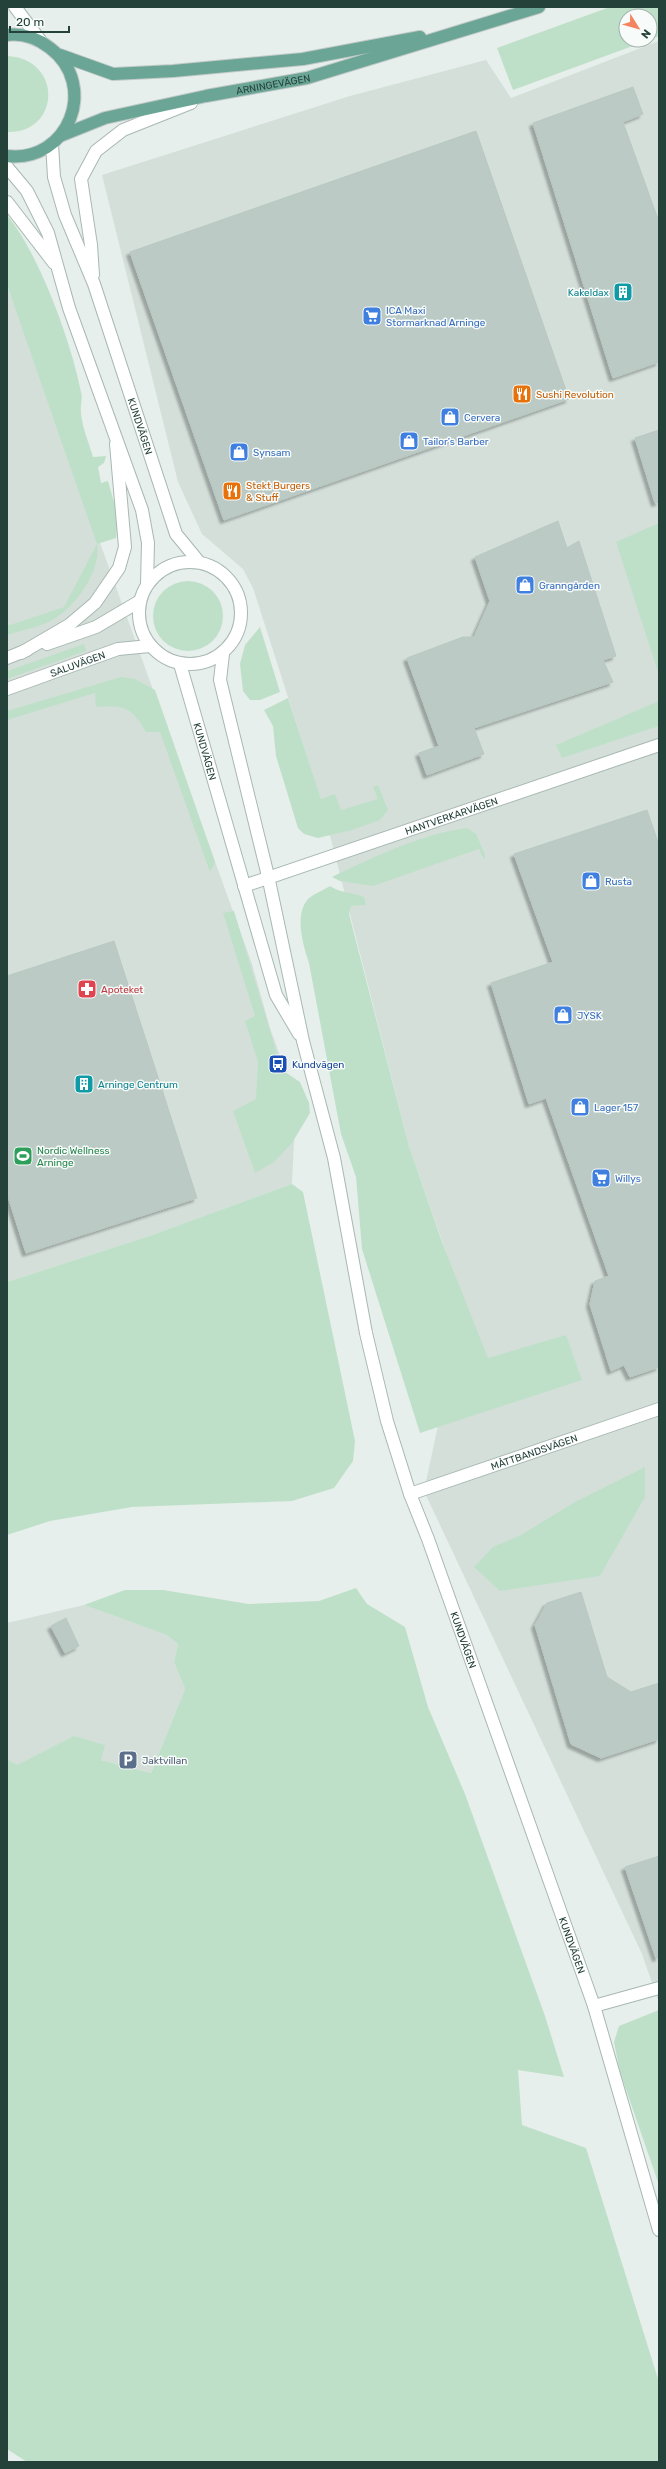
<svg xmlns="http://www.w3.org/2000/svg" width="666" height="2469" font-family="Rubik,sans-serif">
<defs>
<filter id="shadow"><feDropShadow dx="-3.5" dy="3.5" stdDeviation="1" flood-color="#0004"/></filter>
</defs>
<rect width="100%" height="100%" fill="#e6efeb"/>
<g fill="#d4dfda">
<path d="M659,41V2003L642,1954L424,1491L464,1304L409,1146L321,800L253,588L243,569L202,534L178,482L102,175L350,96L486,60L511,98Z"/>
<path d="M7,285L252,964L270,1028L296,1100L292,1184L149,1236L7,1282Z"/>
<path d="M84,1605L168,1635L178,1644L174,1662L185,1689L151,1773L101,1760L75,1736L17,1766L7,1759V1623Z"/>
</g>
<g fill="#bfe0c8">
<path d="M610,7H659V36L650,40V16H626V40H649L513,90L497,48Z"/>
<path d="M7,56C64,59 60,134 7,132Z"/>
<path d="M7,215C39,254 71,341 81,392C83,398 80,406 81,413C82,427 89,443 93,457L106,456L104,463L98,467L101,483L108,481L118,516L116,538L97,544C102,570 76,606 54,619C41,627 22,630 7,635V626L64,607L97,544L7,285Z"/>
<path d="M659,523V675L616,542Z"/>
<circle cx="188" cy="616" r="35"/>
<path d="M260,627L280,692L260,700H250L243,691L240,664L245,645Z"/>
<path d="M84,644L86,651L7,679V671Z"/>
<path d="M121,677L135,679L155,690L215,862L210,872L160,732H146C132,707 124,705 96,707L95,693L7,720V711Z"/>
<path d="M288,698L321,799L335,794L341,810L378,799L373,787L378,785L388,810L380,820L352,830L318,838L304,834L298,828L276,756L273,726L264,710Z"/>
<path d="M659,701V726L562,758L556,745Z"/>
<path d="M467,828L476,834L485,855L484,860L479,849L373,886L340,881L332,877C371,858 424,833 467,828Z"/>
<path d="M330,886C340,893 352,892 364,897L366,905L351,906L349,914L409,1146L442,1242L488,1358L566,1335L582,1380L420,1433L362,1249L356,1177L341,1134L309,963C303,945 294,915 308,899C313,894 324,890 330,886Z"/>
<path d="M234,911L282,1070L300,1082L309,1103L310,1113L292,1143L274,1162L255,1173L233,1111L256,1099L258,1062L245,1021L255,1016L223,913Z"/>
<path d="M292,1184L303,1192L355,1441L353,1461L334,1488L292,1501L132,1507L50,1521L7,1535V1282L149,1236Z"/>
<path d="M645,1467V1497L600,1576L500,1591L474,1567L493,1547L521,1535L575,1502Z"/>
<path d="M356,1588L367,1604L405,1627L428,1707L465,1794L545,2016L564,2077L518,2070L522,2125L586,2148L659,2382V2462H27L7,2449V1759L17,1765L74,1736L105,1745L101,1760L151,1773L185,1689L174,1662L178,1644L167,1635L84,1605L125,1590H163L249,1604L319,1601Z"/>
<path d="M659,2010V2185L620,2072L614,2042L619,2026Z"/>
</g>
<g fill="#bbcac4" stroke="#b8c9c2" filter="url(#shadow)">
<path d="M633,87L643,114L623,122L659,222V362L613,378L533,123Z"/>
<path d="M476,131L569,399L224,520L130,252Z"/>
<path d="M659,430V502L655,503L635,438Z"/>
<path d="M558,521L567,548L579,541L616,656L603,660L613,682L474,728L484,754L427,775L419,753L439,746L407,658L463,637H474L490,601L475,557Z"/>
<path d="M647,810L659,845V1367L630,1377L624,1365L611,1371L590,1304L595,1281L609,1276L546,1098L529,1104L491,983L553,962L514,854Z"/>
<path d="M114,941L197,1198L26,1253L7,1193V976Z"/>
<path d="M581,1592L607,1677L631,1692L659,1683V1739L601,1758L571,1744L535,1625L547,1603Z"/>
<path d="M66,1618L79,1646L65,1653L51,1626Z"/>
<path d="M659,1856V1957L656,1958L625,1867Z"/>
</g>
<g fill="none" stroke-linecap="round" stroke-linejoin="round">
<defs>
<g id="minor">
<path d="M15,7L40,40"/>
<path d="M47,644L96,627L140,601"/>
<path d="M21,653L69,625L95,603L119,568L125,547L116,444"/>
<path d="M7,658L27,650"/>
<path id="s1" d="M7,689L118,649L150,646"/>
<path id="s2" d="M244,886L659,745"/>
<path id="s3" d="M410,1494L659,1409"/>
<path d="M594,2006L659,1988"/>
</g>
<g id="tertiary">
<path id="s4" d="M52,144L54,177L65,215L94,284L176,534L199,562"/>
<path d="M7,167L27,191L48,233L69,308L142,510L148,543L147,585"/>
<path d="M7,202L54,263"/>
<path d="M93,275L91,245L81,179L96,151L123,130L191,103"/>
<circle cx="190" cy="613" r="51"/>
<path id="s5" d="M223,654L220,680L268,876L303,1041L334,1158L366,1333L387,1421L410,1494L428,1539L594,2006L659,2230"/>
<path id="s6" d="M180,664L276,995L299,1034"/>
</g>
<g id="primary">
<path d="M7,35C23,33 37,38 50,48C99,85 69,163 7,156"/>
<path d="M60,55L113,74L173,71L303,59L420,37"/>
<path id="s7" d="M60,136L105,118L206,96L307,78L539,7"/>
</g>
</defs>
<use href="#minor" stroke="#a8b8b2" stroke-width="14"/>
<use href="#tertiary" stroke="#a8b8b2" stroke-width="14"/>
<use href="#primary" stroke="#c2cac8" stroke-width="14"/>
<use href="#minor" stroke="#fff" stroke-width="12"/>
<use href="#tertiary" stroke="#fff" stroke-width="12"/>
<use href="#primary" stroke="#6aa596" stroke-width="12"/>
</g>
<defs>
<symbol id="building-square" viewBox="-11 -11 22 22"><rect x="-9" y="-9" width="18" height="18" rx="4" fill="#0f9aa8" stroke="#f7fbf9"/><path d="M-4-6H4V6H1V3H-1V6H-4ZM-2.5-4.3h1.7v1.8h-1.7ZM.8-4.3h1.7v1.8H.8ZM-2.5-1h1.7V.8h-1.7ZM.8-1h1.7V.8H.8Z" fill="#fff"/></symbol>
<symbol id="supermarket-square" viewBox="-11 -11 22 22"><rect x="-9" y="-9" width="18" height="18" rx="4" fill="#3f7fe0" stroke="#f7fbf9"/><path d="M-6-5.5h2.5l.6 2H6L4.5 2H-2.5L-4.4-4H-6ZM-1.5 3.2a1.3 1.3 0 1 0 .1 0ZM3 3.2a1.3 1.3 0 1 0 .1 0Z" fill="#fff"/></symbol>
<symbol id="restaurant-square" viewBox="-11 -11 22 22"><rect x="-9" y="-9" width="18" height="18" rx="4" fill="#e8710a" stroke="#f7fbf9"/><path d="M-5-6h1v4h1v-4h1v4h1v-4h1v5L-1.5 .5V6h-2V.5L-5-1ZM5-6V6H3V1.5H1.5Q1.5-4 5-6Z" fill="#fff"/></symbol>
<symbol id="shop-square" viewBox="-11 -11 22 22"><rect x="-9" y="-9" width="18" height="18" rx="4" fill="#3f7fe0" stroke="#f7fbf9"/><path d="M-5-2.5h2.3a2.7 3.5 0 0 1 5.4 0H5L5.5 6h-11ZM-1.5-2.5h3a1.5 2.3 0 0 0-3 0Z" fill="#fff"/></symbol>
<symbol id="pharmacy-square" viewBox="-11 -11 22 22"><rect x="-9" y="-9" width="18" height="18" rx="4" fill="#e0444e" stroke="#f7fbf9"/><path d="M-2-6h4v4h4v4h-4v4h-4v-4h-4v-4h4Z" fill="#fff"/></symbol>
<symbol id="bus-square" viewBox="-11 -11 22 22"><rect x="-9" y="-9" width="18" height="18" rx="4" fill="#1a4fb4" stroke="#f7fbf9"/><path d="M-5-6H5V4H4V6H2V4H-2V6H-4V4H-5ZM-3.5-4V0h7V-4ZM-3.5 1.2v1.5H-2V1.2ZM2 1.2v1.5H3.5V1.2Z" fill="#fff"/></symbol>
<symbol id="stadium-square" viewBox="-11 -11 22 22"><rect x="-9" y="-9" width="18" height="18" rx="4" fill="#2e9e5b" stroke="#f7fbf9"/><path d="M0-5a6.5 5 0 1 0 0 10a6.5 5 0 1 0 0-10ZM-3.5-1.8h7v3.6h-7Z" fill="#fff"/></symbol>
<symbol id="parking-square" viewBox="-11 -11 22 22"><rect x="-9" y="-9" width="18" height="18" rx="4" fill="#5c6f8a" stroke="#f7fbf9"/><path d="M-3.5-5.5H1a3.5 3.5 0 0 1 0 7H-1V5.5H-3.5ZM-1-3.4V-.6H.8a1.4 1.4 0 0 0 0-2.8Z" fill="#fff"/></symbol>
</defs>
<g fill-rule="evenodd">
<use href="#building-square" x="612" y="281" width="22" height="22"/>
<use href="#supermarket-square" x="361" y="305" width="22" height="22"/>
<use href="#restaurant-square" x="511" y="383" width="22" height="22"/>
<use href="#shop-square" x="439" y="406" width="22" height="22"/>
<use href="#shop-square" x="398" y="430" width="22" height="22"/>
<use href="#shop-square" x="228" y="441" width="22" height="22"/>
<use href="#restaurant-square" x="221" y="480" width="22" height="22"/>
<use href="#shop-square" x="514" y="574" width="22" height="22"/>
<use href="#shop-square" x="580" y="870" width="22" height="22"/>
<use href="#pharmacy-square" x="76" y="978" width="22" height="22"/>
<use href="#shop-square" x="552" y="1004" width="22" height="22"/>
<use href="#bus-square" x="267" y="1053" width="22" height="22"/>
<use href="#building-square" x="73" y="1073" width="22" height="22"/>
<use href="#shop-square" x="569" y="1096" width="22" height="22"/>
<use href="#stadium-square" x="12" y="1145" width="22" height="22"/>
<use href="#supermarket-square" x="590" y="1167" width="22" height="22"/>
<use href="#parking-square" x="117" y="1749" width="22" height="22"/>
</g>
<g text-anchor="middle" stroke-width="3" stroke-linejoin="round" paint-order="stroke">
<g font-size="10" fill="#24423a" stroke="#f7fbf9">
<text dy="4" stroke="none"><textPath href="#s7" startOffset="220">ARNINGEVÄGEN</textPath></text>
<text dy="4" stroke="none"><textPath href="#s4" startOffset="297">KUNDVÄGEN</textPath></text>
<text dy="4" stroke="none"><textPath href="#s1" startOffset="75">SALUVÄGEN</textPath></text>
<text dy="4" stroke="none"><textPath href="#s6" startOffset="91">KUNDVÄGEN</textPath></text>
<text dy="4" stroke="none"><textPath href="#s2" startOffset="219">HANTVERKARVÄGEN</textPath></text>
<text dy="4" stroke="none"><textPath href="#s3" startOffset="131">MÅTTBANDSVÄGEN</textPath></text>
<text dy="4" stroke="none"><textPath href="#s5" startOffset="1018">KUNDVÄGEN</textPath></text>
<text dy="4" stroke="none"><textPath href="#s5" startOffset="1342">KUNDVÄGEN</textPath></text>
</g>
<g font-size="10" fill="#0d838f" stroke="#f7fbf9" text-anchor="end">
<text x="609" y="296">Kakeldax</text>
<text x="98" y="1088" text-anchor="start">Arninge Centrum</text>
</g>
<g font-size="10" fill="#366cbe" stroke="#f7fbf9" text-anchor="start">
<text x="386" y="314">ICA Maxi<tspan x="386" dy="12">Stormarknad Arninge</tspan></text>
<text x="464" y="421">Cervera</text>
<text x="423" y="445">Tailor’s Barber</text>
<text x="253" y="456">Synsam</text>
<text x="539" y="589">Granngården</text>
<text x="605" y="885">Rusta</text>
<text x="577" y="1019">JYSK</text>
<text x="594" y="1111">Lager 157</text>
<text x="615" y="1182">Willys</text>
</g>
<g font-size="10" fill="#c56008" stroke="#f7fbf9" text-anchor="start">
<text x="536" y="398">Sushi Revolution</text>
<text x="246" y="489">Stekt Burgers<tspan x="246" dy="12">&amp; Stuff</tspan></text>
</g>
<g font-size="10" fill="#be3a42" stroke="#f7fbf9" text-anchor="start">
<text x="101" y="993">Apoteket</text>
</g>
<g font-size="10" fill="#164399" stroke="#f7fbf9" text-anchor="start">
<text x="292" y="1068">Kundvägen</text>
</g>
<g font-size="10" fill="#27864d" stroke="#f7fbf9" text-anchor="start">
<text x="37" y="1154">Nordic Wellness<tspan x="37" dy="12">Arninge</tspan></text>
</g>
<g font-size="10" fill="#4e5e75" stroke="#f7fbf9" text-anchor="start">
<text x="142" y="1764">Jaktvillan</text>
</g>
</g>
<rect width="666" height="2469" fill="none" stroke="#24423a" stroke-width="16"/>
<g transform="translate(638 28) rotate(127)"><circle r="19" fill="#f7fbf9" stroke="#a3b1ad"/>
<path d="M0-3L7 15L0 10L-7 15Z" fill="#f4845f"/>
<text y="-6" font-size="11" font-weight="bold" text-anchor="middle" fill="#24423a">N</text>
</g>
<path d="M10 26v6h59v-6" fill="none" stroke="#24423a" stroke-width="2"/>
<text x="16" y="26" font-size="12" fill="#24423a" stroke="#f7fbf9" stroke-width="3" paint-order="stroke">20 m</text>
</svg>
